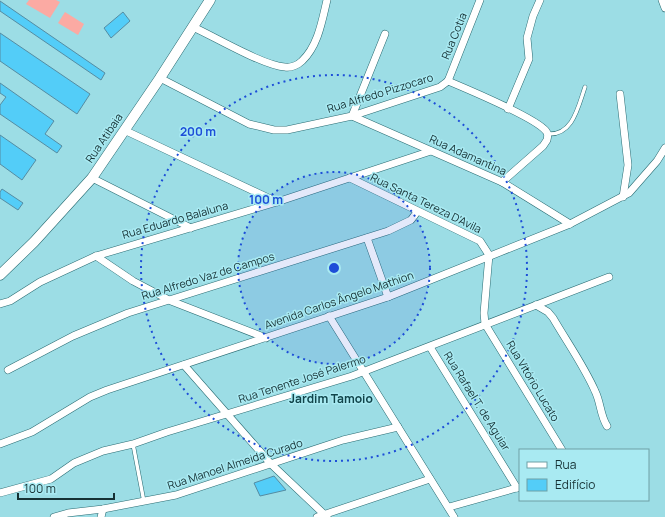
<svg xmlns="http://www.w3.org/2000/svg" width="665" height="517" font-family="Manrope,sans-serif">
<rect width="100%" height="100%" fill="#9cdde5"/>
<g fill="#fbaaa3">
<path d="M29,0H56L60,2L50,18L26,4Z"/>
<path d="M65,12L84,24L78,35L58,23Z"/>
</g>
<g fill="#53cdf8" stroke="#558ca2">
<path d="M0,1L105,73L101,80L0,11Z"/>
<path d="M123,12L130,21L111,38L104,28Z"/>
<path d="M0,33L90,94L77,114L0,61Z"/>
<path d="M0,83L54,121L45,134L62,146L57,153L0,114V105L6,97L0,93Z"/>
<path d="M0,135L36,160L22,180L0,164Z"/>
<path d="M2,189L23,203L18,210L0,198V192Z"/>
<path d="M274,476L286,490L260,496L254,483Z"/>
</g>
<g fill="none" stroke-linecap="round" stroke-linejoin="round">
<defs>
<g id="lane">
<path d="M547,134C573,136 578,107 585,87"/>
<path d="M133,444L144,502"/>
</g>
<g id="street">
<path d="M662,0L665,8"/>
<path d="M193,27C215,37 264,66 285,67C291,68 298,65 302,61C318,46 322,21 327,0"/>
<path d="M160,78L249,124L274,130H287L352,116L440,87L448,81"/>
<path d="M448,81C467,89 536,118 546,131C548,133 548,136 547,140L543,146L502,182"/>
<path d="M448,81L480,0"/>
<path d="M620,94L628,165L623,197"/>
<path d="M508,109L529,59L527,38L533,16L540,0"/>
<path d="M352,116L502,182L570,224"/>
<path d="M352,116L385,34"/>
<path d="M124,130L277,202"/>
<path d="M92,178L191,228"/>
<path d="M350,178L480,241L489,255L484,313L485,324L562,450"/>
<path d="M367,238L388,297"/>
<path d="M96,256L133,281L171,301L266,338"/>
<path d="M0,304L10,301L40,282L96,256L277,202L431,151"/>
<path d="M536,305L548,312L553,318C567,342 584,366 595,391C601,403 600,415 607,426"/>
<path d="M329,316L454,517"/>
<path d="M430,347L517,488"/>
<path d="M184,365L271,464L327,517"/>
<path d="M8,370L73,336L128,313L388,231L411,220L417,212"/>
<path d="M0,444L32,432L90,397L107,390L388,297L570,224L629,193L657,161L665,148"/>
<path d="M0,493L51,479L74,463L103,451L133,444L167,432L352,376L609,277"/>
<path d="M449,507L520,487"/>
<path d="M54,517L68,513L103,509L176,495L343,440L398,427"/>
<path d="M101,517L103,509"/>
<path d="M317,517L430,479"/>
</g>
<path id="secondary" d="M0,275L34,242L92,178L160,78L210,0"/>
</defs>
<use href="#lane" stroke="#2a6c73" stroke-width="4.5"/>
<use href="#street" stroke="#2a6c73" stroke-width="8"/>
<use href="#secondary" stroke="#2a6c73" stroke-width="11"/>
<use href="#lane" stroke="#fff" stroke-width="3.5"/>
<use href="#street" stroke="#fff" stroke-width="7"/>
<use href="#secondary" stroke="#fff" stroke-width="10"/>
</g>
<circle cx="334" cy="268" r="96" fill="#1d4ed8" fill-opacity=".12"/>
<g fill="none" stroke="#1d4ed8" stroke-width="2" stroke-dasharray="2 4">
<circle cx="334" cy="268" r="96"/>
<circle cx="334" cy="268" r="193"/>
</g>
<g text-anchor="middle" stroke-width="3" stroke-linejoin="round" paint-order="stroke">
<g font-size="11" fill="#163134" stroke="#a9eaf2">
<text transform="translate(454 36) rotate(-68)" y="4">Rua Cotia</text>
<text transform="translate(380 93) rotate(-17)" y="4">Rua Alfredo Pizzocaro</text>
<text transform="translate(104 138) rotate(-56)" y="4">Rua Atibaia</text>
<text transform="translate(468 155) rotate(24)" y="4">Rua Adamantina</text>
<text transform="translate(426 203) rotate(26)" y="4">Rua Santa Tereza D'Avila</text>
<text transform="translate(175 220) rotate(-16)" y="4">Rua Eduardo Balaluna</text>
<text transform="translate(208 276) rotate(-17)" y="4">Rua Alfredo Vaz de Campos</text>
<text transform="translate(339 300) rotate(-19)" y="4">Avenida Carlos Ângelo Mathion</text>
<text transform="translate(302 379) rotate(-18)" y="4">Rua Tenente José Palermo</text>
<text transform="translate(533 381) rotate(59)" y="4">Rua Vitório Lucato</text>
<text transform="translate(477 401) rotate(58)" y="4">Rua Rafael T. de Aguiar</text>
<text transform="translate(235 464) rotate(-18)" y="4">Rua Manoel Almeida Curado</text>
</g>
<g font-size="12" font-weight="bold" fill="#11444a" stroke="#a9eaf2">
<text x="331" y="403">Jardim Tamoio</text>
</g>
</g>
<circle cx="334" cy="268" r="6" fill="#1d4ed8" stroke="#a9eaf2" stroke-width="2"/>
<g font-size="12" text-anchor="middle" font-weight="bold" fill="#1d4ed8" stroke="#a9eaf2" stroke-width="3" stroke-linejoin="round" paint-order="stroke">
<text x="198" y="136">200 m</text>
<text x="266" y="204">100 m</text>
</g>
<rect x="519" y="449" width="130" height="52" fill="#a9eaf2" stroke="#6ea0a6"/>
<rect x="527" y="462" width="20" height="6" fill="#ffffff" stroke="#6ea0a6"/>
<text x="555" y="469" font-size="12" fill="#163134">Rua</text>
<rect x="527" y="479" width="20" height="12" fill="#53cdf8" stroke="#6ea0a6"/>
<text x="555" y="489" font-size="12" fill="#163134">Edifício</text>
<path d="M18 493v6h96v-6" fill="none" stroke="#163134" stroke-width="2"/>
<text x="24" y="493" font-size="12" fill="#163134" stroke="#a9eaf2" stroke-width="3" paint-order="stroke">100 m</text>
</svg>
